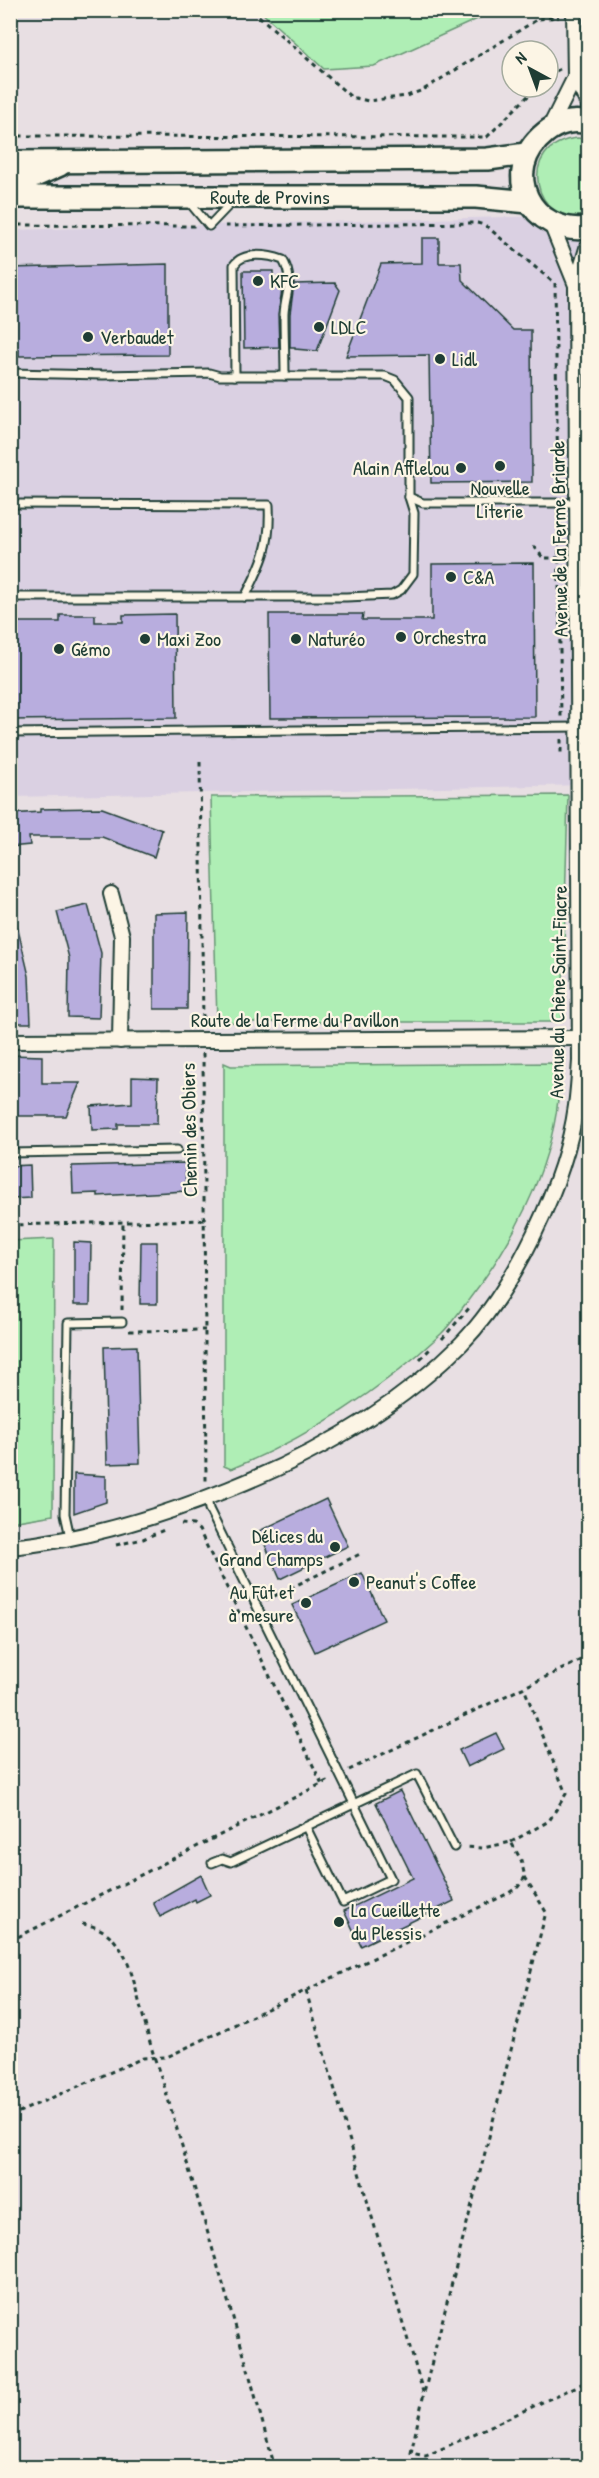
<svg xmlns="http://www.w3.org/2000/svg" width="599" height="2478" font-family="'Patrick Hand',sans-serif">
<rect width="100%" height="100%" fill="#e8dfe3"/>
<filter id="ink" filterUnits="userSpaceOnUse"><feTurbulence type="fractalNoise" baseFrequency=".0167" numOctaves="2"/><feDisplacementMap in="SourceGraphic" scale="12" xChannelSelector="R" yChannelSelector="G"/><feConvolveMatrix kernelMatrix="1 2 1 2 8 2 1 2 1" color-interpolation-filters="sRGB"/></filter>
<g filter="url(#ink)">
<path fill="#dad0e2" d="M588,215V785L11,797L10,230Z"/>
<g fill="#afeeb5" stroke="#679674" stroke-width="1.5">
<path d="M260,11H495L374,66L324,69Z"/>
<path d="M578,138L588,140V214C534,231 513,144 578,138Z"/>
<path d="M568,795L562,1022H217L211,797Z"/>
<path d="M224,1063L231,1066L558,1063C558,1075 559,1088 558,1100C550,1172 511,1246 467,1302C459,1312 451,1324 441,1334C381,1390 307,1438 231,1469L224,1466Z"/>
<path d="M54,1239L53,1515L11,1522V1241Z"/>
</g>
<g fill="#b8adde" stroke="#1f3d34" stroke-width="1.5">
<path d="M422,238H439V263H461L462,280L513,330H531L532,482L431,483L429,355L346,356L381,264L422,263Z"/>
<path d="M168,264V355L19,356V349H10V268Z"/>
<path d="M243,271H273V285L283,284L278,314L279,347L244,348Z"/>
<path d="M335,283L340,290L317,351L295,349V347H290V314L294,284Z"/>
<path d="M534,563L535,717L270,718L269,614H363L362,620H432V564Z"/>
<path d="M175,614L176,718L10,720V622H60V615H95V622H123V615Z"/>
<path d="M102,808L162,830L154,857L102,837H29L30,845L10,847V814L40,812V809Z"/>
<path d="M88,905L101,953L99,1018L68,1017L69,958L57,912Z"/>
<path d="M188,912L187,1009H154V913Z"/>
<path d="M10,921H16L29,976L31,1023H10Z"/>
<path d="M10,1055L42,1056V1083H80L66,1116H10Z"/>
<path d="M132,1077L158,1078L157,1124H118V1129L92,1130L91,1106L132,1103Z"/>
<path d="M185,1163L186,1191L98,1196V1193L73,1194L72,1166Z"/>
<path d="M30,1165L31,1198L10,1199V1166Z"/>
<path d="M74,1242L91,1243L90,1305H74Z"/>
<path d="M141,1242H157V1304H140Z"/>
<path d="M137,1346L140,1463L107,1464L104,1347Z"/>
<path d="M74,1474L106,1476V1502L74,1513Z"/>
<path d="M326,1499L348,1546L280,1579L259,1531Z"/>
<path d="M362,1573L384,1620L315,1652L292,1605Z"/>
<path d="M496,1733L504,1749L467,1767L459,1750Z"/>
<path d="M400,1791L454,1901L361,1946L344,1911L413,1878L376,1803Z"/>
<path d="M201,1875L210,1895L196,1902L195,1899L160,1917L153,1902Z"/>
</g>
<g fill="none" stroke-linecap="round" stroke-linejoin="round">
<defs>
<g id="lane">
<path d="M189,202L209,226L231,203"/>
<path d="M10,373L103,375L209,373L220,376H385L395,380L409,397V497L414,513L413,574L401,590L392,595L346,597H10"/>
<path d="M235,376L234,265C243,251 269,255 283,260C295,281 285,293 284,314C284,335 285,355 285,376"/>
<path d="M409,497L423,503H588"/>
<path d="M10,504L269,505C271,545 263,562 245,597"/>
<path d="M10,733L580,727"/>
<path d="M10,1153L177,1150"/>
<path d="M207,1498L209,1509L391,1879L343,1902L306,1827"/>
<path d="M70,1537L65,1514L68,1323L122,1322"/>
<path d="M212,1863L222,1859L231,1862L417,1774L454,1847"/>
</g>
<g id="street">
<path d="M575,77L588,104"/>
<path d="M549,129L575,77L574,10"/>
<path d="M550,221L576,285"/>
<path d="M111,894L122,936L120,1041"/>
<path d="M10,1041L581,1038"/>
<path d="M10,1547C85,1540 159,1517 229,1489C314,1455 396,1409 461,1344C514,1290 566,1181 576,1106C578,1091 579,1076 580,1061L576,285L588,245"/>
</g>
<g id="primary">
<path d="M588,123C573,119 557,123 545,133C498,171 531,236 588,228"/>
<path d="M10,162L488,159L526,154"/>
<path d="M10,177H33L60,165"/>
<path d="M10,197H476L529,202"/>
</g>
</defs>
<use href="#lane" stroke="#1f3d34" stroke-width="11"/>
<use href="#street" stroke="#1f3d34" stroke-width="18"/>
<use href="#primary" stroke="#1f3d34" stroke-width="26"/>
<g stroke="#1f3d34" stroke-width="3" stroke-dasharray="4.5 4.5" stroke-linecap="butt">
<path d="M252,10L351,97L368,101L407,96L423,90L538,19L559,17"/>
<path d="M548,75L560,69"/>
<path d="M10,136L487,137L537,87"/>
<path d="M10,225L195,226"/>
<path d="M225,226L477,223L485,225L554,283"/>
<path d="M555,283L558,492"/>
<path d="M558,514L561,717"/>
<path d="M534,546L543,558H560"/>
<path d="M561,739V753"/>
<path d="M200,762L203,1025"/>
<path d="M203,1053L206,1481"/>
<path d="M10,1225L205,1220"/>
<path d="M122,1310L123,1222"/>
<path d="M129,1331L205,1330"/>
<path d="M442,1339L471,1306"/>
<path d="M420,1359L432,1347"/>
<path d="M181,1524L193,1525L199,1530L322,1784"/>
<path d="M116,1545L143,1539L164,1530"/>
<path d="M266,1600L360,1554"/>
<path d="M349,1770L588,1657"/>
<path d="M511,1842L549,1821L566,1794L524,1688"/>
<path d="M525,1877L546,1912L424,2393L411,2453L426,2456L588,2381"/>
<path d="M82,1924C96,1926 108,1931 117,1944C130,1960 135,1986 140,2005C147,2031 153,2057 163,2082L244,2355L275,2468"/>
<path d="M10,1941L329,1780"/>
<path d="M306,1991L423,2392"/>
<path d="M10,2116L143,2058L167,2057L507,1894L518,1887L525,1877L521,1860L511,1842L483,1848L465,1847"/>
</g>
<use href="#lane" stroke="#fcf5e5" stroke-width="7"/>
<use href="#street" stroke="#fcf5e5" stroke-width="14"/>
<use href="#primary" stroke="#fcf5e5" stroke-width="21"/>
</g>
</g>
<g fill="#1f3d34" stroke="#fcf5e5" stroke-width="2">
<circle cx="258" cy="281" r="6"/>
<circle cx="319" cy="327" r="6"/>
<circle cx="88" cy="337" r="6"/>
<circle cx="440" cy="359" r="6"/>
<circle cx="500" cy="466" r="6"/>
<circle cx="461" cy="468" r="6"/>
<circle cx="451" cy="577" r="6"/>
<circle cx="401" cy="637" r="6"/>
<circle cx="145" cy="639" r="6"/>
<circle cx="296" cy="639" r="6"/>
<circle cx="59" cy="649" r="6"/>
<circle cx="335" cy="1547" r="6"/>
<circle cx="354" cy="1582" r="6"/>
<circle cx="306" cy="1603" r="6"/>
<circle cx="339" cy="1922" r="6"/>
</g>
<g text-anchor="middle" stroke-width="4.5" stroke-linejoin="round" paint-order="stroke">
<g font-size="20" fill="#1f3d34" stroke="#fcf5e5">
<text x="270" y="204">Route de Provins</text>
<text transform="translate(559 539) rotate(-91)" y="7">Avenue de la Ferme Briarde</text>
<text transform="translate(558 992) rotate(-89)" y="7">Avenue du Chêne Saint-Fiacre</text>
<text x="295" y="1027">Route de la Ferme du Pavillon</text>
<text transform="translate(189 1130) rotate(-91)" y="7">Chemin des Obiers</text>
</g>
<g font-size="20" fill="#1f3d34" stroke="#fcf5e5" text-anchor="start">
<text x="270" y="288">KFC</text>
<text x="331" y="334">LDLC</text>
<text x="100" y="344">Verbaudet</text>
<text x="452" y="366">Lidl</text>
<text x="449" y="475" text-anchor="end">Alain Afflelou</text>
<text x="500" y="495" text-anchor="middle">Nouvelle<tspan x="500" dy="23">Literie</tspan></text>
<text x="463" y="584">C&amp;A</text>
<text x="413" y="644">Orchestra</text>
<text x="157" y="646">Maxi Zoo</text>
<text x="308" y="646">Naturéo</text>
<text x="71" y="656">Gémo</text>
<text x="323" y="1543" text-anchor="end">Délices du<tspan x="323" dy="23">Grand Champs</tspan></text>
<text x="366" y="1589">Peanut's Coffee</text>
<text x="294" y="1599" text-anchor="end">Au Fût et<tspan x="294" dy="23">à mesure</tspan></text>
<text x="351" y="1917">La Cueillette<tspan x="351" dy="23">du Plessis</tspan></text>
</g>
</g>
<rect width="599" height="2478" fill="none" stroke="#fcf5e5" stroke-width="36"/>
<rect x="18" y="18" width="563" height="2442" fill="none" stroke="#1f3d34" stroke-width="2" filter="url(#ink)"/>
<g transform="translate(530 69) rotate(319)"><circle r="28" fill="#fcf5e5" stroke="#a4ab9e" stroke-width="1.5"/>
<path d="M0-4.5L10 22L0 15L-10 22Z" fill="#1f3d34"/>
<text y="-9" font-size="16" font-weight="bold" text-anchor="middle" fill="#1f3d34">N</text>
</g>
</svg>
